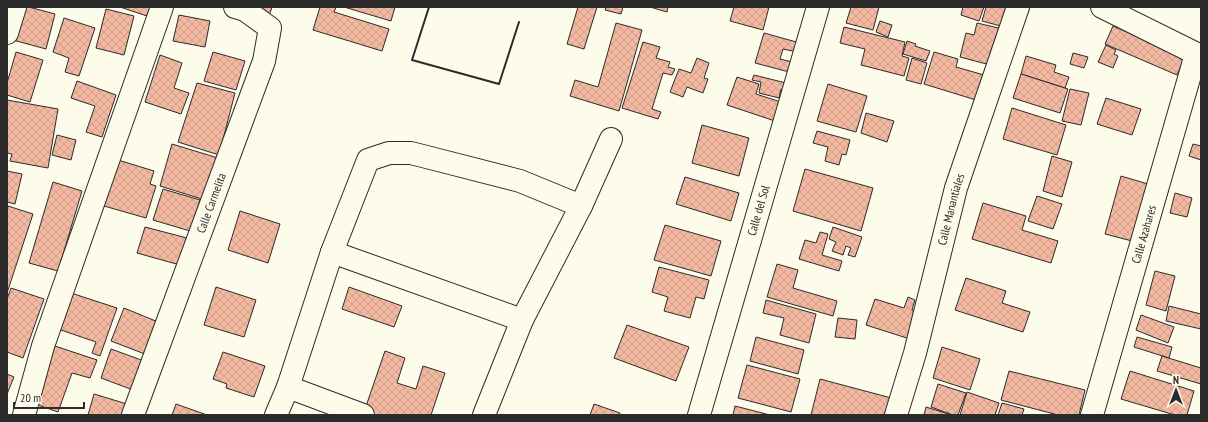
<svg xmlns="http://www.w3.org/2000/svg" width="1208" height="422" font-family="'PT Sans Narrow',sans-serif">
<defs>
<pattern id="building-cross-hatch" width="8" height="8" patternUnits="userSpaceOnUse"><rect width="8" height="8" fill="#f2b8a0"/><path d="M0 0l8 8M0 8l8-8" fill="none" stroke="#d09e8a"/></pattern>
</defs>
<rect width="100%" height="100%" fill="#fdfbea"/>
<g fill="url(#building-cross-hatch)" stroke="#2b2b2b">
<path d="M22,7H29L55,14L46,49L13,40Z"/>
<path d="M120,7H150L147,16Z"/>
<path d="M243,7H272L269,16Z"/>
<path d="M320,7H336L334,12L389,29L382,51L313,30Z"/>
<path d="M344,7H395L391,21Z"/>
<path d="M578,7H597L584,49L567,44Z"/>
<path d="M606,7H623L621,14L605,10Z"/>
<path d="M650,7H668L667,12Z"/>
<path d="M734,7H769L763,30L730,21Z"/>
<path d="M851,7H879L873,30L846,23Z"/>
<path d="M963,7H984L979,21L961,15Z"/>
<path d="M986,7H1007L1001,26L982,21Z"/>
<path d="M106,9L134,16L124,55L96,48Z"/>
<path d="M179,15L210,21L205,47L173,41Z"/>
<path d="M64,18L95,28L79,76L65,72L69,58L53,52Z"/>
<path d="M880,21L892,25L888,37L876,32Z"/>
<path d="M616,23L642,30L619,111L570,96L575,80L598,87Z"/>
<path d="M977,23L1003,29L994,66L960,57L966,33L974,35Z"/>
<path d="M1113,26L1185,57L1177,75L1105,44Z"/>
<path d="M844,27L905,42L902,56L909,58L904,76L861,65L865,49L840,43Z"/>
<path d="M764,33L800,43L797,52L783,49L780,59L796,63L793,73L755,63Z"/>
<path d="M907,41L916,44L915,46L930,51L926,61L903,54Z"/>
<path d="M643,42L660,47L656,58L670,62L668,67L675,69L672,75L663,73L652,109L661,112L658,119L622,108Z"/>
<path d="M1106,45L1116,50L1114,54L1118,56L1113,68L1098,62Z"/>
<path d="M16,52L43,60L30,102L7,95V83Z"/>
<path d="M213,52L245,61L236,90L204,81Z"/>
<path d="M934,52L958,59L956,67L984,75L976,100L924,84Z"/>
<path d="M1073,53L1088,57L1084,68L1070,64Z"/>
<path d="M160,55L182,63L174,88L189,93L181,114L145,102Z"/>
<path d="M1026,56L1056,65L1054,72L1069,77L1065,88L1021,74Z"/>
<path d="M697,58L709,63L704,78L708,79L703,93L687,87L683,97L670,92L679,69L691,73Z"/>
<path d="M912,58L927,63L921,84L906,80Z"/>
<path d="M1021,74L1068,89L1060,113L1013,98Z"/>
<path d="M754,75L790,84L788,91L781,89L779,98L759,93L761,82L752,80Z"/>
<path d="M737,77L759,84L756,94L787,104L781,123L727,105Z"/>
<path d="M77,81L116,95L102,137L86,132L95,106L71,98Z"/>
<path d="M197,83L235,93L219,155L178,142Z"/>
<path d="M828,84L867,96L856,132L817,121Z"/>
<path d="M1070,89L1089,93L1081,125L1062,121Z"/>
<path d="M1106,98L1141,109L1132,135L1097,124Z"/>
<path d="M7,100L58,109L48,168L10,161L12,154L7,153Z"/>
<path d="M1012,108L1066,125L1057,155L1003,139Z"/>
<path d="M866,113L894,121L887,142L861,133Z"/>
<path d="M702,125L749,138L739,176L692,163Z"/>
<path d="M817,131L850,140L846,155L842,154L839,165L825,161L828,147L813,143Z"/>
<path d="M57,135L76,140L71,160L52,155Z"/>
<path d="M172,144L218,158L205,200L160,186Z"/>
<path d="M1193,144L1201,146V160L1189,156Z"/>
<path d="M1052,156L1072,162L1062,197L1043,191Z"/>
<path d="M118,160L154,171L150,184L156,186L146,218L104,206Z"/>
<path d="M805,169L873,188L861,231L793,211Z"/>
<path d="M7,171L22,174L15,204L7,202Z"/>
<path d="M1121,176L1148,184L1132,241L1105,234Z"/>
<path d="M685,177L739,193L731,221L676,204Z"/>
<path d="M53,182L82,191L58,271L29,263Z"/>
<path d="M163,189L200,200L190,231L153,220Z"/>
<path d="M1175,193L1192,198L1187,217L1170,213Z"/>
<path d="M1037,196L1062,204L1053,229L1028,221Z"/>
<path d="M983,203L1026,216L1022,230L1058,241L1051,263L972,239Z"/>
<path d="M8,206L33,214L7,293V235L8,232H7V209Z"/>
<path d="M240,211L280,224L268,263L228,250Z"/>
<path d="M665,225L721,241L711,276L654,260Z"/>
<path d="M145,227L187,238L180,265L137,253Z"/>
<path d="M833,227L862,237L855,257L848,255L851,248L846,246L843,255L832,251L836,242L829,239Z"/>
<path d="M820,232L828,234L822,255L842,261L839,271L799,259L805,240L816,243Z"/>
<path d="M777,264L798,270L793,288L837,301L833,316L767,297Z"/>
<path d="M659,267L709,280L704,299L696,297L690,318L664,311L668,297L652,292Z"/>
<path d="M1155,271L1175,276L1166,311L1146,305Z"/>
<path d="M966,278L1006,291L1002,303L1030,312L1023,332L955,310Z"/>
<path d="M216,287L256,300L244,337L204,325Z"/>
<path d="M349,287L402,306L394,327L342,309Z"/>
<path d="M11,288L44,299L23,358L7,352V299Z"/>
<path d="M71,293L117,308L100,356L92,353L96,342L58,329Z"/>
<path d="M908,297L915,300L912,310L922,313L913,340L866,325L875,299L904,308Z"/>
<path d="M766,300L816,314L809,343L780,335L784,318L763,313Z"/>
<path d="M1169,306L1201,314V329L1166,321Z"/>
<path d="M124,308L163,324L150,356L111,341Z"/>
<path d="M1141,315L1174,327L1168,343L1136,330Z"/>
<path d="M838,318L857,320L855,339L835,337Z"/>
<path d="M627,325L689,347L676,381L614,358Z"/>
<path d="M756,337L804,350L798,374L750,361Z"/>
<path d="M1137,337L1172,347L1169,358L1134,347Z"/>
<path d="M55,346L97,360L90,378L72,373L58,412L35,404Z"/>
<path d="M942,347L980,359L970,390L933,378Z"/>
<path d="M111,349L144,361L133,390L101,378Z"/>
<path d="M385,351L405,358L397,383L416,389L423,366L445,373L431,415H373L364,412Z"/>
<path d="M223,352L265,366L254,397L226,388L227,384L213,379Z"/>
<path d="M1162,356L1201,368V384L1157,371Z"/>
<path d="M747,365L800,379L791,412L738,398Z"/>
<path d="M1009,371L1085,390L1079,415H1058L1001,400Z"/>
<path d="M1130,371L1194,391L1187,415H1175L1121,399Z"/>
<path d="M7,374L14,377L7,394Z"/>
<path d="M820,379L895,399L891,415H811Z"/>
<path d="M938,384L966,393L958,415H953L931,407Z"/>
<path d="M967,392L999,403L995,415H960Z"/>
<path d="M94,394L127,404L124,415H88Z"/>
<path d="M1002,403L1024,409L1022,415H998Z"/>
<path d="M176,404L207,415H172Z"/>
<path d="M594,404L620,413L619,415H590Z"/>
<path d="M735,406L770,415H733Z"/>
<path d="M926,407L952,415H924Z"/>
</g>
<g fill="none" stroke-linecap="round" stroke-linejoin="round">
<defs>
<g id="minor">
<path d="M1102,7L1201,56"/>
<path d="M332,252L522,320"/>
<path d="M288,387L363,415"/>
<path d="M24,415L43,346L162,7"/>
<path id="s1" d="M133,415L264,61L270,28L245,10L235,7"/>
<path d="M276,415L288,387L332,252L368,160L389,153H411L520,181L581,206"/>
<path d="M484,415L522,320L581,206L611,139"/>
<path id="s2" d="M699,415L818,7"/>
<path id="s3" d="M896,415L915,353L956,188L1018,7"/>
<path id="s4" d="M1092,415L1196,54"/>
</g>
<path id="major" d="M7,33L15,7"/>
</defs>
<use href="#minor" stroke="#2b2b2b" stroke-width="24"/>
<use href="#major" stroke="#2b2b2b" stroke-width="24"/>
<use href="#minor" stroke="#fdfbea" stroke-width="22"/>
<use href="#major" stroke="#fdfbea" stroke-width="22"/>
<path stroke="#2b2b2b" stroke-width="2" d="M429,7L412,60L499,84L519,22"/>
</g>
<g text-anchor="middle" stroke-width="3" stroke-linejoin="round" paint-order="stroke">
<g font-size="12" fill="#2b2b2b" stroke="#fdfbea">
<text dy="4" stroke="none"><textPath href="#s1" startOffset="226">Calle Carmelita</textPath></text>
<text dy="4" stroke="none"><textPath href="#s3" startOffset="213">Calle Manantiales</textPath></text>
<text dy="4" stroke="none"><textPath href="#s2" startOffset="213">Calle del Sol</textPath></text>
<text dy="4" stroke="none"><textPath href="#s4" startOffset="188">Calle Azahares</textPath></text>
</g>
</g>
<rect width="1208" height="422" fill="none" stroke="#2b2b2b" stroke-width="16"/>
<g transform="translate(1176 390)" stroke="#fdfbea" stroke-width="3" paint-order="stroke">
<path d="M0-3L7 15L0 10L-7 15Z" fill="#2b2b2b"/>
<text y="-6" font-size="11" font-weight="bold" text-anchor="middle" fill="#2b2b2b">N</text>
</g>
<path d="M14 402v6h70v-6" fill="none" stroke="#2b2b2b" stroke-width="2"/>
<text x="20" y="402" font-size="12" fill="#2b2b2b" stroke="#fdfbea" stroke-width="3" paint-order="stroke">20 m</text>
</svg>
